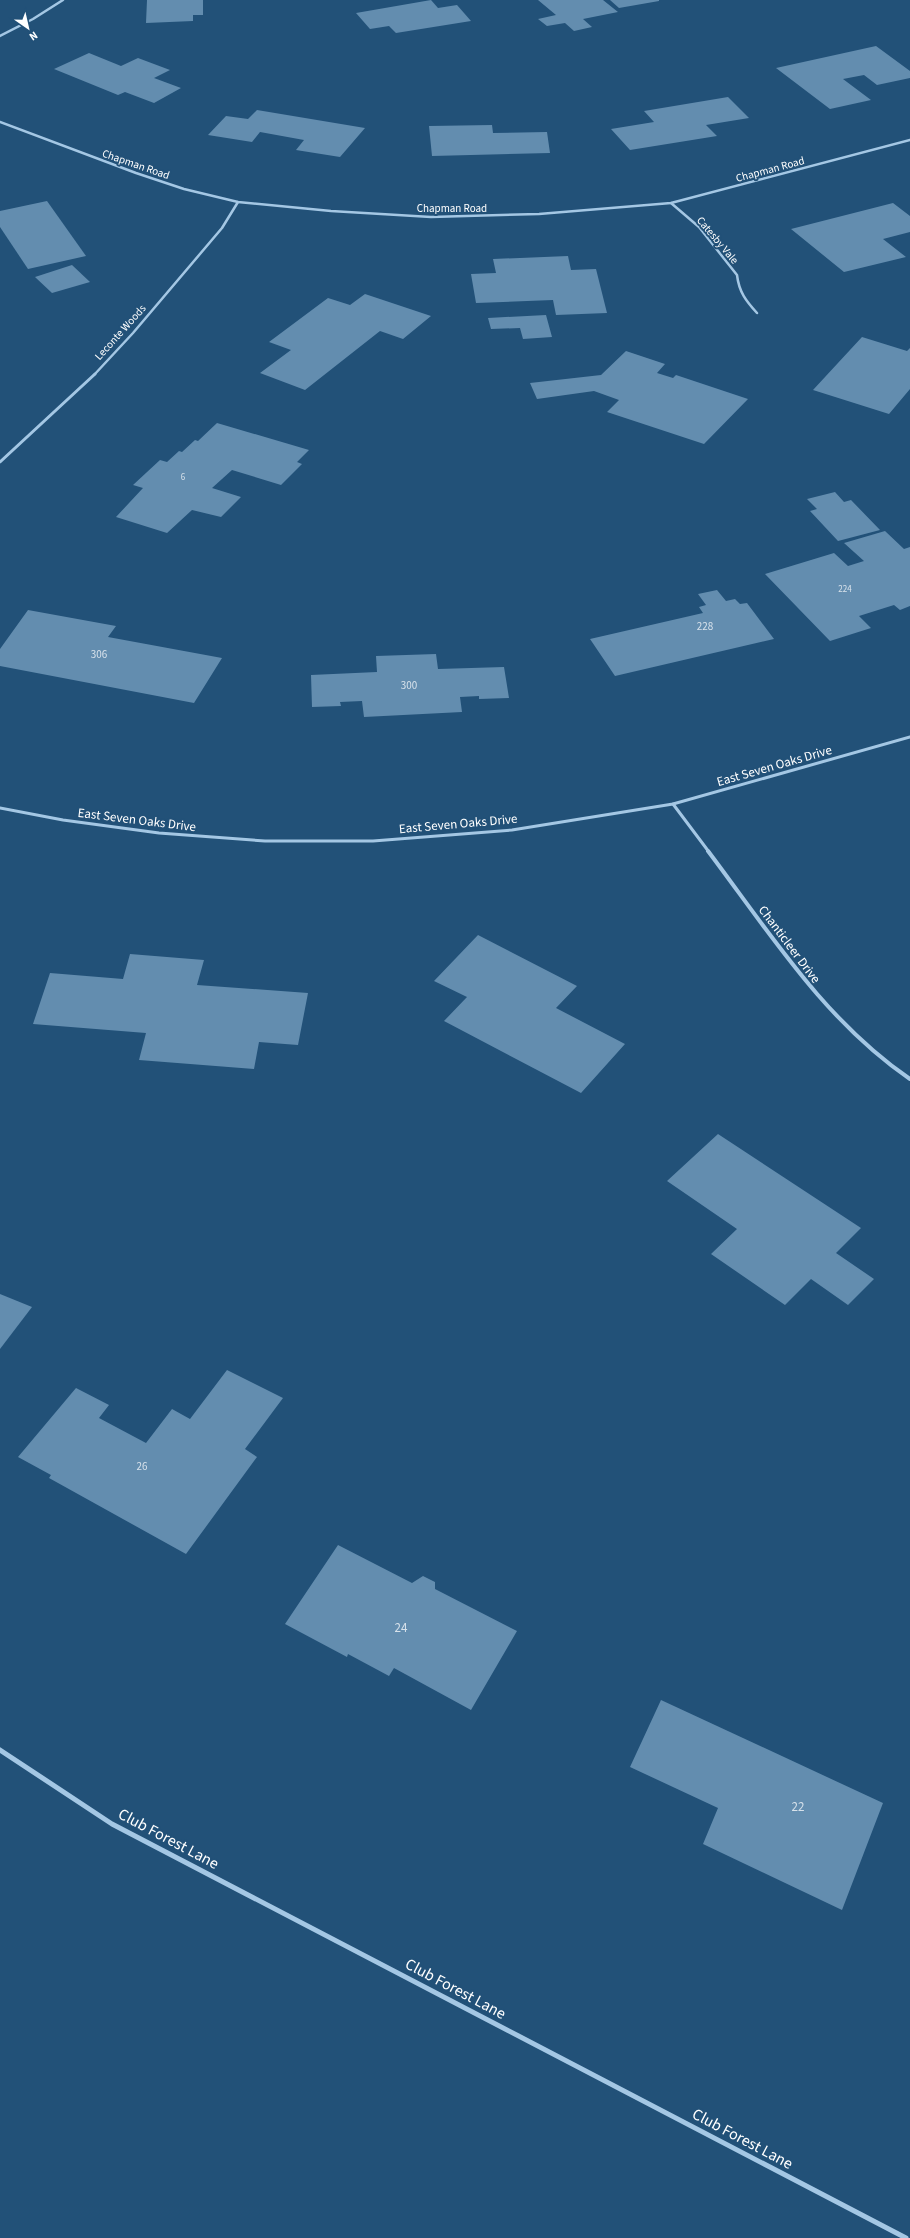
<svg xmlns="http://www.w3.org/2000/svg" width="910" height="2238" font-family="'Source Sans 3',sans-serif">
<rect width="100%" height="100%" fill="#225178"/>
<g fill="#638daf">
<path d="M147,0H203V15H193V21L146,23Z"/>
<path d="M431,0L438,8L457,5L471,21L396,33L389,26L370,29L356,13Z"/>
<path d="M538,0H603L618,12L583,19L592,27L574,31L565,23L547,26L538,19L556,15Z"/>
<path d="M610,0H659V1L619,8Z"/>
<path d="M876,46L910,71V78L877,85L864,75L843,79L871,100L830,109L776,68Z"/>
<path d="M89,53L121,66L138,58L170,70L154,78L181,88L154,103L125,92L118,95L54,69Z"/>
<path d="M728,97L749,118L706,125L717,136L630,150L611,129L654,122L644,111Z"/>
<path d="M257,110L365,128L340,157L296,150L304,140L260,132L252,142L208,135L226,116L248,119Z"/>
<path d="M492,125L493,133L547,132L550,153L432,156L429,126Z"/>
<path d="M47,201L86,256L28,269L0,227V211Z"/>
<path d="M893,203L910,216V232L883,239L906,257L844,272L791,229Z"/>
<path d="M568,256L571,270L596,269L607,313L556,315L553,300L476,303L471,274L496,273L493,259Z"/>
<path d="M72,265L90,282L52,293L35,277Z"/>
<path d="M365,294L431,316L403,339L380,331L305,390L260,373L291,350L269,342L328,298L350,305Z"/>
<path d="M546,315L552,337L523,339L520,328L491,329L488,318Z"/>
<path d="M862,337L907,351L910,348V389L889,414L813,390Z"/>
<path d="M626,351L665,364L657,373L673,378L676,375L748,399L704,444L607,412L619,400L594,391L537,399L530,383L601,375Z"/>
<path d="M217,423L309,450L297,462L302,464L281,485L232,470L212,488L241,497L221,517L192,510L167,533L116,517L143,488L133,485L160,460L167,462L179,451L182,452L195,440L198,441Z"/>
<path d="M835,492L844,502L851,500L880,530L838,541L810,511L817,509L807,499Z"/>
<path d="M885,531L904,549L910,547V606L900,610L894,605L859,616L871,628L830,641L765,574L834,553L848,566L864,561L844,543Z"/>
<path d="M717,590L726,601L735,599L740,604L747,603L774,639L615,676L590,639L703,613L699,607L706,605L698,594Z"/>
<path d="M28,610L116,626L108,637L222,658L194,703L0,666V649Z"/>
<path d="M436,654L438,669L504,667L509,698L479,699V696L460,697L462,712L364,717L362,701L340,702L341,706L312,707L311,675L377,672L376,656Z"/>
<path d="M478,935L577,986L556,1008L625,1044L581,1093L444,1021L467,997L434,981Z"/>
<path d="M130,954L204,960L197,985L308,993L298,1045L259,1042L254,1069L139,1060L146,1033L33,1024L50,973L123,979Z"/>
<path d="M718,1134L861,1228L836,1253L874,1279L848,1305L811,1279L785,1305L711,1254L737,1229L667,1181Z"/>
<path d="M0,1294L32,1307L0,1349Z"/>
<path d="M227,1370L283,1398L245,1449L257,1457L186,1554L49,1478L51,1475L18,1457L76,1388L109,1405L99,1418L146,1443L172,1409L190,1419Z"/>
<path d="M338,1545L412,1583L423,1576L435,1582V1589L517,1631L471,1710L394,1668L389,1676L348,1654L347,1657L285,1624Z"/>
<path d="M661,1700L883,1803L842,1910L703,1844L718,1808L630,1767Z"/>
</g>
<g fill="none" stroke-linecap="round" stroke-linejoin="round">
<g stroke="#a4c7e4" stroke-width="2.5">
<path d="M0,36L33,19L63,0"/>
<path d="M0,122L136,173L184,189L238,202L331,211L431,217L539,214L671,203L910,140"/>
<path d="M671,203L699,227L737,275C739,292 746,301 757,313"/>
<path d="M94,375L133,333L222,228L238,202"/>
</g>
<g stroke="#a4c7e4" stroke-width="3">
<path d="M0,462L95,374"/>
<path d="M673,804L709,852"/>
<path d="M0,808L63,820L159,833L265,841H373L512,830L673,804L910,737"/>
</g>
<path stroke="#a4c7e4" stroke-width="4" d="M708,851C769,932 825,1021 910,1079"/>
<path stroke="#a4c7e4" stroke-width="5" d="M0,1750L112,1824L906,2238"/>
</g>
<g text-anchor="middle" stroke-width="4" stroke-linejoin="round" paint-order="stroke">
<g font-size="9" fill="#d8e2eb">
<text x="183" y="480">6</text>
<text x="845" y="592">224</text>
</g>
<g font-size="11" fill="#fff" stroke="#225178">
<text transform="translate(136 164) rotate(19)" y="4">Chapman Road</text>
<text transform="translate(770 169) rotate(-15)" y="4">Chapman Road</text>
<text x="452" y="212">Chapman Road</text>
<text transform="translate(718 240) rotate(50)" y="4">Catesby Vale</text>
<text transform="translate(120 332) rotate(-48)" y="4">Leconte Woods</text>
</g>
<g font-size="11" fill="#d8e2eb">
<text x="705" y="630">228</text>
<text x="99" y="658">306</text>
<text x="409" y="689">300</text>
<text x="142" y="1470">26</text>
</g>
<g font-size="13" fill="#fff" stroke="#225178">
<text transform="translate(774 765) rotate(-16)" y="5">East Seven Oaks Drive</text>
<text transform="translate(137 819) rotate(7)" y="5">East Seven Oaks Drive</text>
<text transform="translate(458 823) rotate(-5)" y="5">East Seven Oaks Drive</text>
<text transform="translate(790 944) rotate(53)" y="5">Chanticleer Drive</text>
</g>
<g font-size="13" fill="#d8e2eb">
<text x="401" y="1632">24</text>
<text x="798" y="1811">22</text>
</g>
<g font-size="16" fill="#fff" stroke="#225178">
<text transform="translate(169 1838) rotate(28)" y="6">Club Forest Lane</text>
<text transform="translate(456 1988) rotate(28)" y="6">Club Forest Lane</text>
<text transform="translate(743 2138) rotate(28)" y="6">Club Forest Lane</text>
</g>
</g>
<g transform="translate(28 28) rotate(146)" stroke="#225178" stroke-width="3" paint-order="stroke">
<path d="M0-3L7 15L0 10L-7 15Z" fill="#ffffff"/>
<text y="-6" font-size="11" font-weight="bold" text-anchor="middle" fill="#ffffff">N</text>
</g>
</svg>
